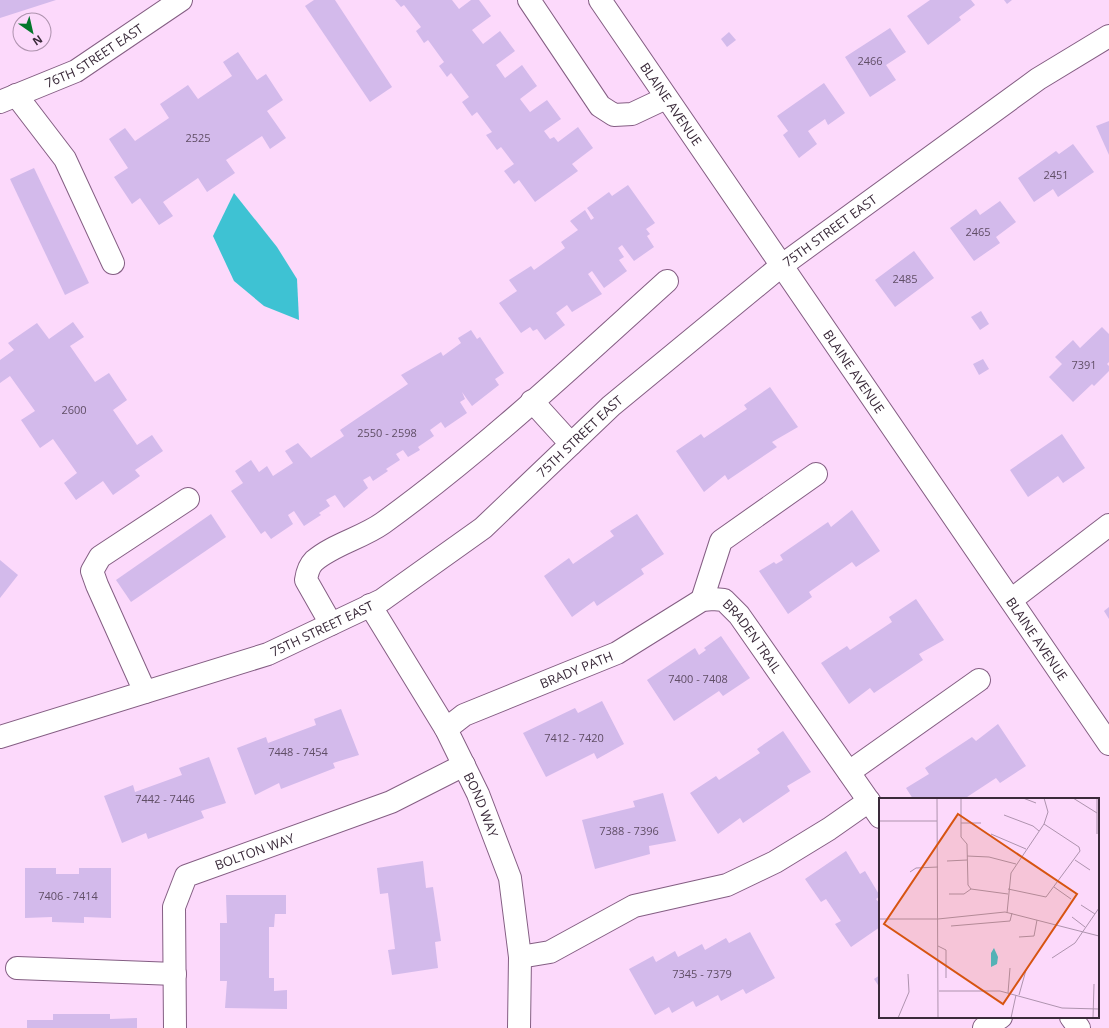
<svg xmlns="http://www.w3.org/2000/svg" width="1109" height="1028" font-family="'Open Sans',sans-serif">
<rect width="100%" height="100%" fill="#fcd9fb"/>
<path fill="#3ec2d3" d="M234,193L277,247L297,279L299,320L264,306L234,281L213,236Z"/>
<g fill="#d3baeb">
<path d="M0,0H56L0,18Z"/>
<path d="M314,0H335L392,87L370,102L305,6Z"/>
<path d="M395,0H452L459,9L471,0H479L491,16L472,30L483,44L500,31L515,51L496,65L505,78L522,65L537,86L520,99L530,112L547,100L561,119L544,131L550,139L554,137L558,142L578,127L593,148L572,164L578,171L535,202L519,180L514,184L504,171L514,164L501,147L497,150L486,135L492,132L477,112L472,116L462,102L469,97L451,73L447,77L439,66L444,62L428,40L424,43L416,31L421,27L404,5L401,7Z"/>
<path d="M930,0H971L975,5L959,17L961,20L928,45L907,16Z"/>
<path d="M1004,0H1012L1007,4Z"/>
<path d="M890,28L906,52L886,65L896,80L870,97L845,57Z"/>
<path d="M729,32L736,40L727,47L721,39Z"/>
<path d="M238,52L257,80L266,74L283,100L267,111L286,138L270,149L262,136L226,160L235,173L207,192L198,178L163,202L173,216L159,225L140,198L132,204L114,177L128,168L109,139L125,128L135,141L169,118L160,104L188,85L198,99L232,76L223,62Z"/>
<path d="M824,83L845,113L828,125L825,119L808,131L817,144L799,158L783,135L788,131L777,116Z"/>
<path d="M1109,121V155L1096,126Z"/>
<path d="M1073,144L1094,172L1058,197L1053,189L1034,202L1018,178L1056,151L1059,154Z"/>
<path d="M34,168L89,283L65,295L10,179Z"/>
<path d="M628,185L655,223L646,229L650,234L647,236L654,247L634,261L622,245L618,248L624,257L619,260L627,271L604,288L592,271L588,274L602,294L572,312L567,305L556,313L565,325L545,340L537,329L533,331L530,327L521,333L499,303L517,291L509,280L531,266L534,270L565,248L561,242L578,230L570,221L585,210L591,220L594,218L587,208L609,192L612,196Z"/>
<path d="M1000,201L1016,222L996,237L1000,243L974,261L950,228L976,209L980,215Z"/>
<path d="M914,251L934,278L895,307L875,280Z"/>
<path d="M981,311L989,324L980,330L971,317Z"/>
<path d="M73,322L84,337L70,346L95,382L109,373L127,400L113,410L137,445L152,435L163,451L135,470L140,476L113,495L103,481L76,500L64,483L77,473L53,439L40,448L21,420L35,411L10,376L0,383V360L14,350L8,343L37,323L49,339Z"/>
<path d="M1102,327L1109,334V362L1107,364L1109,366V371L1094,386L1092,384L1073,402L1049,377L1062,364L1055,357L1073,340L1080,348Z"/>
<path d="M471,330L477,339L480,337L504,373L495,379L499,385L472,406L462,392L465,399L460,402L467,413L445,428L441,422L430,430L434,436L418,447L420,450L408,457L403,450L396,454L400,460L386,469L388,471L373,481L370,476L363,480L368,488L344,508L335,495L326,500L330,506L319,513L321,515L304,526L294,511L288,515L293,524L271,539L265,531L261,534L231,491L243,483L235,471L251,460L259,472L267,466L273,476L293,463L285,451L298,443L311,458L344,436L340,430L408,384L401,375L441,352L443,356L461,343L458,338Z"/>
<path d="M983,359L989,369L979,375L973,364Z"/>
<path d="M770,387L798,427L772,442L777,447L728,480L725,475L704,492L676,451L701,434L704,438L747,409L744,405Z"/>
<path d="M1062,434L1085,468L1063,483L1058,476L1028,497L1010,470Z"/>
<path d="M852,510L880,551L856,567L852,562L809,592L812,597L788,614L759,571L774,562L776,564L783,560L780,555L828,522L831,527Z"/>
<path d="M211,514L226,537L131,602L116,580Z"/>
<path d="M637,514L664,554L641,569L644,574L597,606L594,601L572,617L544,576L569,558L573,564L614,536L610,531Z"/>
<path d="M0,560L18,575L0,598Z"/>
<path d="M916,599L944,640L919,654L923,660L874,693L870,688L849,704L821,663L847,646L850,650L892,622L889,617Z"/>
<path d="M1109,607V619L1104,611Z"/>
<path d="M721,636L750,678L723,696L719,691L674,721L647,680L695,648L699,655L706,650L704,648Z"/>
<path d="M602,701L624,744L597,759L594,753L546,777L523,733L575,708L578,713Z"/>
<path d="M341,709L359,755L333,763L335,768L281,789L279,783L255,795L237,748L266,737L268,743L316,725L314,719Z"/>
<path d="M998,724L1026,766L1000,783L996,778L964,799H913L906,788L929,774L925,768L972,737L976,741Z"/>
<path d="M783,731L811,772L787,786L790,791L743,823L740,818L718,834L690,793L716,776L719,780L760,753L757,749Z"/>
<path d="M209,757L226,803L201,811L204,818L148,839L146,833L122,843L104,796L133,785L135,792L182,775L179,768Z"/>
<path d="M663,793L676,841L649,846L650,854L595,869L582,820L635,807L633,801Z"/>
<path d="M846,851L860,874L865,871L880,896L876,899L880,904V927L851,947L835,924L841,921L826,899L821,902L805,879Z"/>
<path d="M423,861L426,888L433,887L441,941L435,942L438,968L392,975L388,950L395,949L388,893L380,894L377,868Z"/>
<path d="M25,868H56V874H79V868H111V918L84,917V923L52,922V917L25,918Z"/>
<path d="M226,895H286V914H275L274,927H269V978H274V991L287,990V1009L225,1008L227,981H220V923H227Z"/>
<path d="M750,932L775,978L746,994L743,989L721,1001L718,995L696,1007L693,1001L672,1013L669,1007L655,1015L629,969L653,956L656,962L675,951L678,957L702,944L705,950L726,938L729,943Z"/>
<path d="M880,975V988L874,979Z"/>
<path d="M53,1014H110V1019L137,1018V1028H27V1020H53Z"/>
</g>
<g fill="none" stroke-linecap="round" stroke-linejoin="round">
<defs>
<g id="minor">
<path d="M529,0L600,106L614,115L632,114L666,98"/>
<path id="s1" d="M600,0L1109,744"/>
<path d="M16,95L65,159L113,263"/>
<path id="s2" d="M0,102L76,71L181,0"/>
<path d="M532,401L571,444"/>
<path d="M702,600L721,541L816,474"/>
<path d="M1011,600L1109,525"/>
<path id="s3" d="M370,605L446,729L478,794L510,878L520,957L519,1028"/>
<path d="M331,624L306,580C307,573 309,566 314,561C334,544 362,538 383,523C484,450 575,364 667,281"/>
<path d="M145,692L97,585L92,571L100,557L188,499"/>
<path id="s4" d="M446,729L464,715L617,653L702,600L713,599L724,600L739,615L880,817"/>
<path id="s5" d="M0,737L268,654L382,600L483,528L611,406L781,266L1038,79L1109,36"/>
<path d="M849,772L979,680"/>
<path d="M520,957L550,952L634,906L727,885L775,862L829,829L869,801"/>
<path d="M17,968L175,974"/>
<path d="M1071,1017L1079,1028"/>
<path id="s6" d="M175,1028L174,907L186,876L391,802L464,765"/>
<path d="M984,1028L1001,1017"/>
</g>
</defs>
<use href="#minor" stroke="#845e83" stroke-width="24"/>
<use href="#minor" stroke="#fff" stroke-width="22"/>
</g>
<g text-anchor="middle" stroke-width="3" stroke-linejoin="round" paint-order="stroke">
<g font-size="11" fill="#604e66">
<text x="870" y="65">2466</text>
<text x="198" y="142">2525</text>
<text x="1056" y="179">2451</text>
<text x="978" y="236">2465</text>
<text x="905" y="283">2485</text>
<text x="1084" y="369">7391</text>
<text x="74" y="414">2600</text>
<text x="387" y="437">2550 - 2598</text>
<text x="698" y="683">7400 - 7408</text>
<text x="574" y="742">7412 - 7420</text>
<text x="298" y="756">7448 - 7454</text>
<text x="165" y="803">7442 - 7446</text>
<text x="629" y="835">7388 - 7396</text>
<text x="68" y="900">7406 - 7414</text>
<text x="702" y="978">7345 - 7379</text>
</g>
<g font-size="13" fill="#3a2a3a" stroke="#fcd9fb">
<text dy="5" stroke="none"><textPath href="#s2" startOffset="105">76TH STREET EAST</textPath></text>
<text dy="5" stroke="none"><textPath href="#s1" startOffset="126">BLAINE AVENUE</textPath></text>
<text dy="5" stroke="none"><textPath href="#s5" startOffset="988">75TH STREET EAST</textPath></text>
<text dy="5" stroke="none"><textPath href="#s1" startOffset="450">BLAINE AVENUE</textPath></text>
<text dy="5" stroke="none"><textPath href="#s5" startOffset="664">75TH STREET EAST</textPath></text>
<text dy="5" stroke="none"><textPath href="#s5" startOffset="340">75TH STREET EAST</textPath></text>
<text dy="5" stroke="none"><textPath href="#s4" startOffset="356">BRADEN TRAIL</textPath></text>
<text dy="5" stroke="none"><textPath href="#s1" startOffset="774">BLAINE AVENUE</textPath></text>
<text dy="5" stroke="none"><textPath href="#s4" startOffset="144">BRADY PATH</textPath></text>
<text dy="5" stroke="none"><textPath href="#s3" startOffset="229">BOND WAY</textPath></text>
<text dy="5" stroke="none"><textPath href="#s6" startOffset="227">BOLTON WAY</textPath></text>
</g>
</g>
<g transform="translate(879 798)">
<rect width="220" height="220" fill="#fcd9fb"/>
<path d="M115,150L119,159L118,166L112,169V155Z" fill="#3ec2d3"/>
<path fill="none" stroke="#ae93ae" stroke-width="1" d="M58,0L59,220M82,0V39L88,46L89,87L92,91M144,0L157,5M194,0L218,15M218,0V36M125,17L154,28L160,33M0,23H58M82,25H102M112,36L147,51M88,58L110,59L137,66M196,62L211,72M68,63L88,62M31,74L37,70L59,69M175,89L192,101M92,91L129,96M129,91L167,99L201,53L200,49L165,26M70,96H85L92,91M202,107L216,116M128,115L132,75L165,26L169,14L165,0M193,119L206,129M0,121H59L126,114L220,138M72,128L131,123L133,115M140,139L155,138L158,122M59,148L67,152V180M173,160L196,145L220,110M60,193H121L183,210L220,211M129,195L131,170M140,197L147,172M19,220L30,194L29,176M132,220L137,197M214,220L215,186"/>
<path fill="#d75411" fill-opacity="0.15" stroke="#d75411" stroke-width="2" d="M79,16L198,96L124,206L5,126Z"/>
<rect width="220" height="220" fill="none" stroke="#3a2a3a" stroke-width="2"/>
</g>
<g transform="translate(32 32) rotate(146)"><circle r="19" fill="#fcd9fb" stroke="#ae93ae"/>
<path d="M0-3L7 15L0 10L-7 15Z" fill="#04772c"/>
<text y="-6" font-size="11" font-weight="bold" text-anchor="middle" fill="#3a2a3a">N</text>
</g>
</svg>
